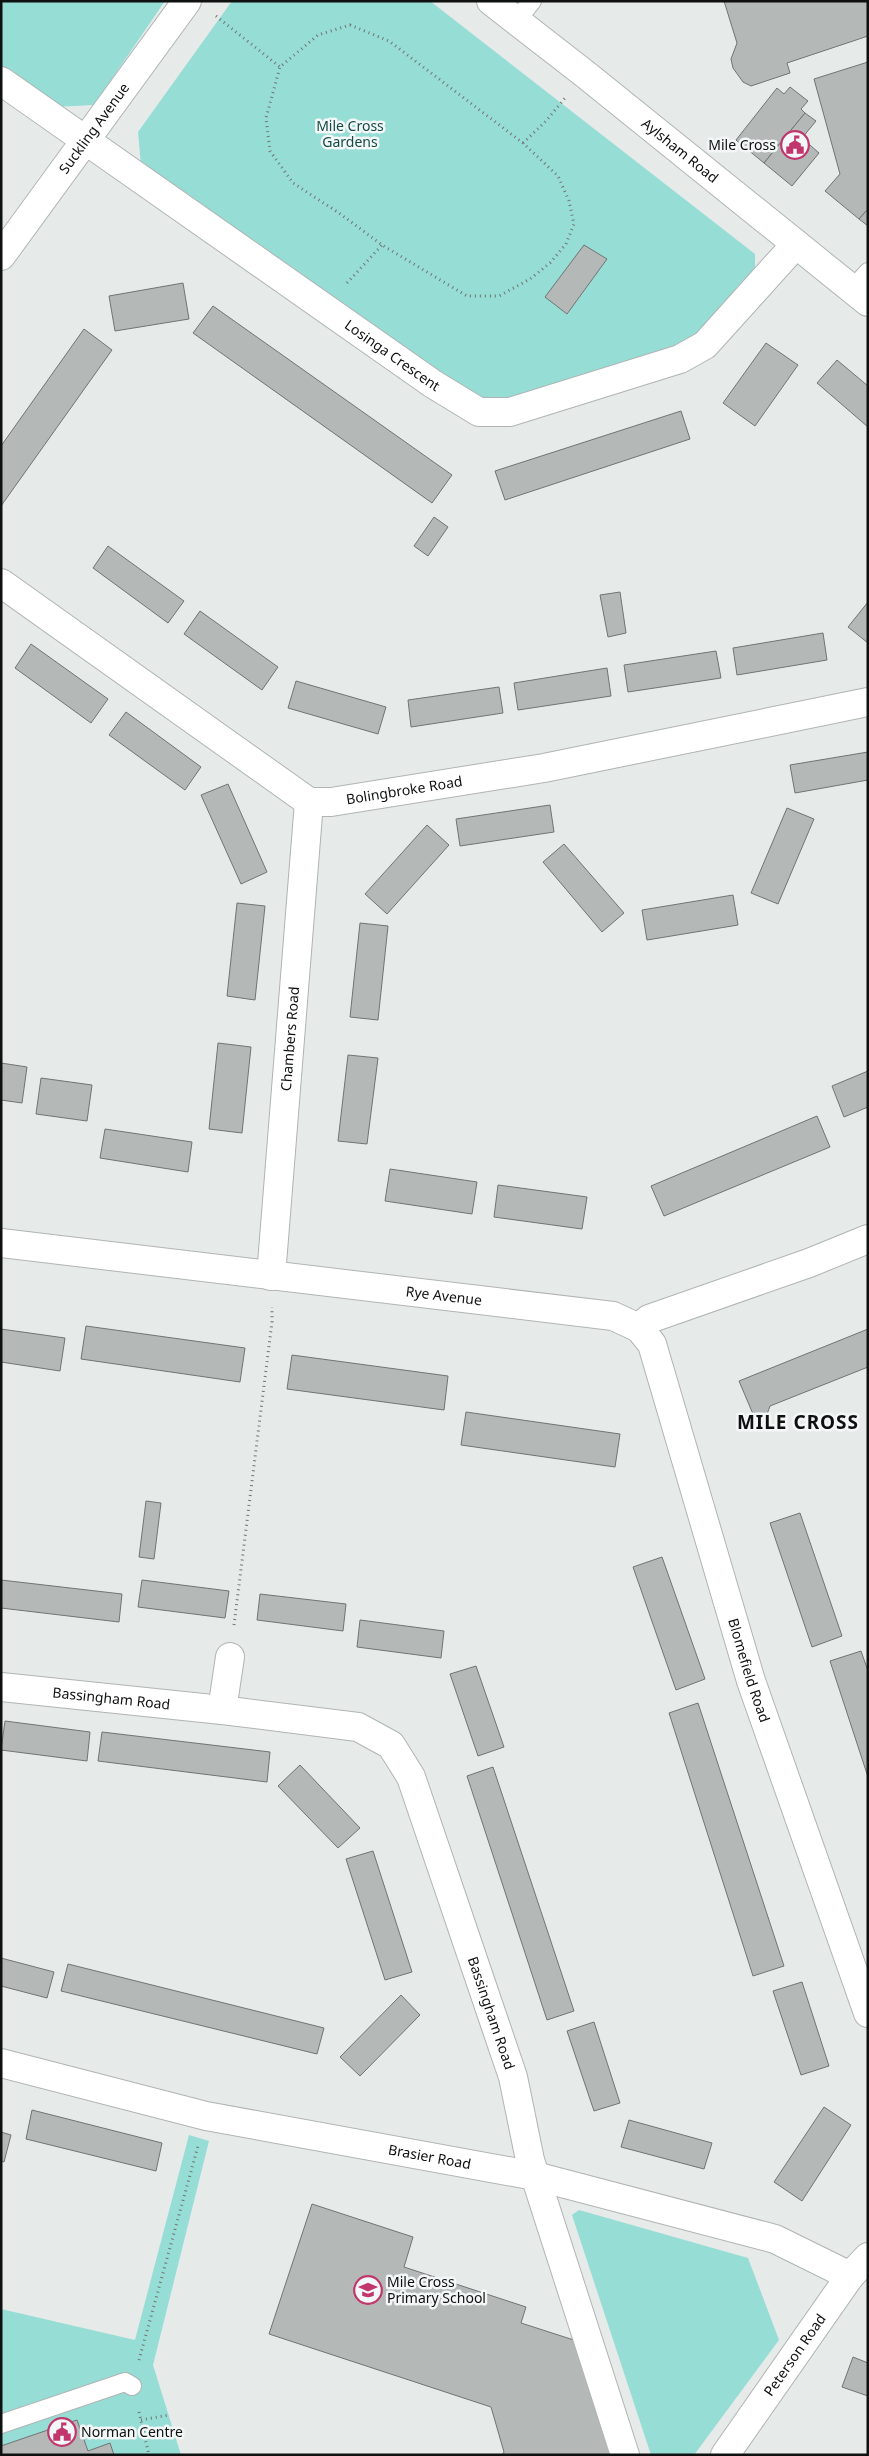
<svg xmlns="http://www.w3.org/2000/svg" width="869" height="2456" font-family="'Noto Sans',sans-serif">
<rect width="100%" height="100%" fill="#e6eae9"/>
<g fill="#96ddd5">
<path d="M1,1H165L94,105L53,107L1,70Z"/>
<path d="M232,1H430L755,254V272L704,337L506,404L466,396L141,165L138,132Z"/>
<path d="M189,2135L209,2141L153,2365L181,2455H1V2309L135,2340Z"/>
<path d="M579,2210L748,2258L779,2340L694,2455H651L572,2215Z"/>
</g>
<g fill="#b4b8b7" stroke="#717474">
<path d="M724,1H868V36L787,63L790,73L751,86L743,82L733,68L731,59L737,43Z"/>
<path d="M868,62V209L859,219L825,191L840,174L814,79Z"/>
<path d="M790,87L808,101L801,109L805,113L764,163L736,140L777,88L784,94Z"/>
<path d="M805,113L816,121L802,138L819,153L792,186L764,163Z"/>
<path d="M868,209V226L859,219Z"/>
<path d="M584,245L607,259L567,314L545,297Z"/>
<path d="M183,283L189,319L115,331L109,296Z"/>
<path d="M213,306L452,475L432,503L193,333Z"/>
<path d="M84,329L112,350L1,506V446Z"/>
<path d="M766,343L798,365L755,426L723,403Z"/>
<path d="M837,360L868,386V427L817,383Z"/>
<path d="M681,411L690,439L505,500L495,471Z"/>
<path d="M434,517L448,527L428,556L414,546Z"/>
<path d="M108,546L184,601L168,623L93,568Z"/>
<path d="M620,592L626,633L608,637L600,595Z"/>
<path d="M868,602V643L848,627Z"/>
<path d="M200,611L278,667L262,690L184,634Z"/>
<path d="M823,633L827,660L737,675L733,648Z"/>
<path d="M31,644L108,699L91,723L15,668Z"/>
<path d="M716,651L721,678L628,692L624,665Z"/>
<path d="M607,668L611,696L518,710L514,683Z"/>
<path d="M296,681L386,707L378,734L288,708Z"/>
<path d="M499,687L503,713L411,727L408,700Z"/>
<path d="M126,712L201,767L185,790L109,735Z"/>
<path d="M868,752V780L795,793L790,765Z"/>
<path d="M228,784L267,872L241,884L201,795Z"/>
<path d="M550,805L554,832L460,846L456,819Z"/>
<path d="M787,808L814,819L778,904L751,893Z"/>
<path d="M427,825L449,845L387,914L365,894Z"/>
<path d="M564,844L624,913L602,932L543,862Z"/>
<path d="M733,895L738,925L647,940L642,910Z"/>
<path d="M237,903L265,906L255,1000L227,996Z"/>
<path d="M360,923L388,926L378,1020L350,1017Z"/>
<path d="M218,1043L251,1047L242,1133L209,1129Z"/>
<path d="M348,1055L378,1058L367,1144L338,1141Z"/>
<path d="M1,1063L27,1067L22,1103L1,1100Z"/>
<path d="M868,1071V1107L844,1117L832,1086Z"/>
<path d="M41,1078L92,1085L87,1121L36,1114Z"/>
<path d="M817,1116L830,1147L664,1216L651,1186Z"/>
<path d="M105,1129L192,1142L188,1172L100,1158Z"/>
<path d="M390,1169L477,1182L472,1214L385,1201Z"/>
<path d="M498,1185L587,1197L582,1229L494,1217Z"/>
<path d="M86,1326L245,1348L240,1382L81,1359Z"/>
<path d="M1,1329L65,1338L60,1371L1,1362Z"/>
<path d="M868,1329V1367L770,1406L766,1417L753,1414L739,1381Z"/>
<path d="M292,1355L448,1376L444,1410L287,1389Z"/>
<path d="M466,1412L620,1434L615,1467L461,1445Z"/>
<path d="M146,1501L161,1503L154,1559L139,1557Z"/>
<path d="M800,1513L842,1636L812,1647L770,1523Z"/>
<path d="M662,1557L705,1679L676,1690L633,1567Z"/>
<path d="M1,1580L122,1594L119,1622L1,1608Z"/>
<path d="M142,1580L229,1591L225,1618L138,1607Z"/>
<path d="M260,1594L346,1604L343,1631L257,1620Z"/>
<path d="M360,1620L444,1631L441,1658L357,1647Z"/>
<path d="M861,1651L868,1671V1777L830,1661Z"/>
<path d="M476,1666L504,1747L478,1756L450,1674Z"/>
<path d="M698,1703L784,1966L753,1976L669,1713Z"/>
<path d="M5,1721L90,1732L87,1761L1,1750Z"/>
<path d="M102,1732L270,1752L267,1782L98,1761Z"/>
<path d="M300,1765L360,1828L338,1848L278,1786Z"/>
<path d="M493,1767L574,2011L547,2020L467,1776Z"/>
<path d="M373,1851L412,1972L385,1980L346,1859Z"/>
<path d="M1,1958L54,1972L47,1998L1,1986Z"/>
<path d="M68,1964L324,2028L317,2054L61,1991Z"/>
<path d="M802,1982L829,2066L801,2075L773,1991Z"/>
<path d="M401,1995L420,2015L360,2076L340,2057Z"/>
<path d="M594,2022L620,2103L594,2111L567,2031Z"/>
<path d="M824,2107L851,2125L802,2201L774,2182Z"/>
<path d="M32,2110L162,2143L156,2171L26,2139Z"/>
<path d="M629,2120L712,2143L704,2169L621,2147Z"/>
<path d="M1,2132L11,2135L4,2162L1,2161Z"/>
<path d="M312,2204L413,2237L404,2267L526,2307L521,2323L580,2342L613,2455H502L504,2452L491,2407L269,2334Z"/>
<path d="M853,2357L868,2363V2396L842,2387Z"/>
<path d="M77,2420L88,2451L110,2443L114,2455H1V2446Z"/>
</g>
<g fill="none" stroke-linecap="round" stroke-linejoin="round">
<defs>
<g id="service">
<path d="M515,22L532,1"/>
<path d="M852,290L868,272"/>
<path d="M1,2424L125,2382L132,2386"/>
</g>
<g id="minor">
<path id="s1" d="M1,81L433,384L479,412H510L680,359L705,345L796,244"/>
<path id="s2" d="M1,256L187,1"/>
<path id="s3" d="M1,583L309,802H331L544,768L868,702"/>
<path id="s4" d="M1,1243L613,1316L639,1328L649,1319L809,1263L868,1239"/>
<path id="s5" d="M271,1276L309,802"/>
<path id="s6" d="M639,1328L652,1344L751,1681L868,2013"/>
<path id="s7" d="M1,1687L222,1710L358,1727L391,1745L411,1777L513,2077L530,2160L625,2455"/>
<path d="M222,1710L230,1657"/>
<path id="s8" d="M1,2063L206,2116L535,2176L775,2239L850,2276"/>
<path id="s9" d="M725,2455L850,2276L868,2257"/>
</g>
<g id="primary">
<path id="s10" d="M491,1L585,74L868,302"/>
</g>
</defs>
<use href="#service" stroke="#b0b4b4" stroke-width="20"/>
<use href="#minor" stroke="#b0b4b4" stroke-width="30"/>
<use href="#primary" stroke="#b0b4b4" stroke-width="30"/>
<g stroke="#727474" stroke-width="3" stroke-dasharray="1 4" stroke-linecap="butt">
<path d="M216,16L280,67"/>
<path d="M350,25L389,41L523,143L558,176L569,201L574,224L566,244L550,263L530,279L499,296H467L382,245L339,213L293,183L270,151L266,118L280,67L318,35Z"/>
<path d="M523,143L546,121L565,98"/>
<path d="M347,283L382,245"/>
<path d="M234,1625L272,1322V1307"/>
<path d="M139,2360L198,2146"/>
<path d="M139,2412L149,2455"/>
<path d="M141,2420L169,2415"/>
</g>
<use href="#service" stroke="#fff" stroke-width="18"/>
<use href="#minor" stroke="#fff" stroke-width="28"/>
<use href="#primary" stroke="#fff" stroke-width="28"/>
</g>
<defs>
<symbol id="civic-ring" viewBox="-11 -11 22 22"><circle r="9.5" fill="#f3f7f7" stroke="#c1366c" stroke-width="1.5"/><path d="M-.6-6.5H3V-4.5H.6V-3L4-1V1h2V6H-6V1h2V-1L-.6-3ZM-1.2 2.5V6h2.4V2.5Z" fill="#c1366c"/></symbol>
<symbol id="school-ring" viewBox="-11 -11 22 22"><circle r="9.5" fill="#f3f7f7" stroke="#c1366c" stroke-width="1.5"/><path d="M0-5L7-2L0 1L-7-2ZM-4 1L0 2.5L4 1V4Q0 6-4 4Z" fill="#c1366c"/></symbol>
</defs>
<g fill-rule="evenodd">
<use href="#civic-ring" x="779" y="129" width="32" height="32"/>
<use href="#school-ring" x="352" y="2274" width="32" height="32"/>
<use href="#civic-ring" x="46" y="2416" width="32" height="32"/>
</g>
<g text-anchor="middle" stroke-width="5" stroke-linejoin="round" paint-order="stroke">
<g font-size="14" fill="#134a45" stroke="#f3f7f7">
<text x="350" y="131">Mile Cross<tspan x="350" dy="16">Gardens</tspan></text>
</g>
<g font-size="14" fill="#0f1010" stroke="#f3f7f7">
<text dy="5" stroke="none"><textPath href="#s2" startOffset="158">Suckling Avenue</textPath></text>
<text dy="5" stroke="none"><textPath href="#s10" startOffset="241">Aylsham Road</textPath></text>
<text dy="5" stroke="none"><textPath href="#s1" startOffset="478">Losinga Crescent</textPath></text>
<text dy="5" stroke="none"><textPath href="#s3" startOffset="474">Bolingbroke Road</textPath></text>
<text dy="5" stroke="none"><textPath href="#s5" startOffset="238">Chambers Road</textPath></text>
<text dy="5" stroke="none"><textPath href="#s4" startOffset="446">Rye Avenue</textPath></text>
<text dy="5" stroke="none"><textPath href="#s6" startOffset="361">Blomefield Road</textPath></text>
<text dy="5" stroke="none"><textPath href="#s7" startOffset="111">Bassingham Road</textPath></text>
<text dy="5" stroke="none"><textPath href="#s7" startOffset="684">Bassingham Road</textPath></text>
<text dy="5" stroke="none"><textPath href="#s8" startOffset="439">Brasier Road</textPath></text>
<text dy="5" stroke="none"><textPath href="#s9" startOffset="122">Peterson Road</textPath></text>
</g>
<g font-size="14" fill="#0f1010" stroke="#f3f7f7" text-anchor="start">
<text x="776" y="150" text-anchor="end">Mile Cross</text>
<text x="387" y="2287">Mile Cross<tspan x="387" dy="16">Primary School</tspan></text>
<text x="81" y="2437">Norman Centre</text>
</g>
<g font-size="19" font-weight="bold" letter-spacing="1" fill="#0f1010" stroke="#f3f7f7">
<text x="798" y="1429">MILE CROSS</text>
</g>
</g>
<rect width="869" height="2456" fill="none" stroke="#0f1010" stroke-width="5"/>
</svg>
